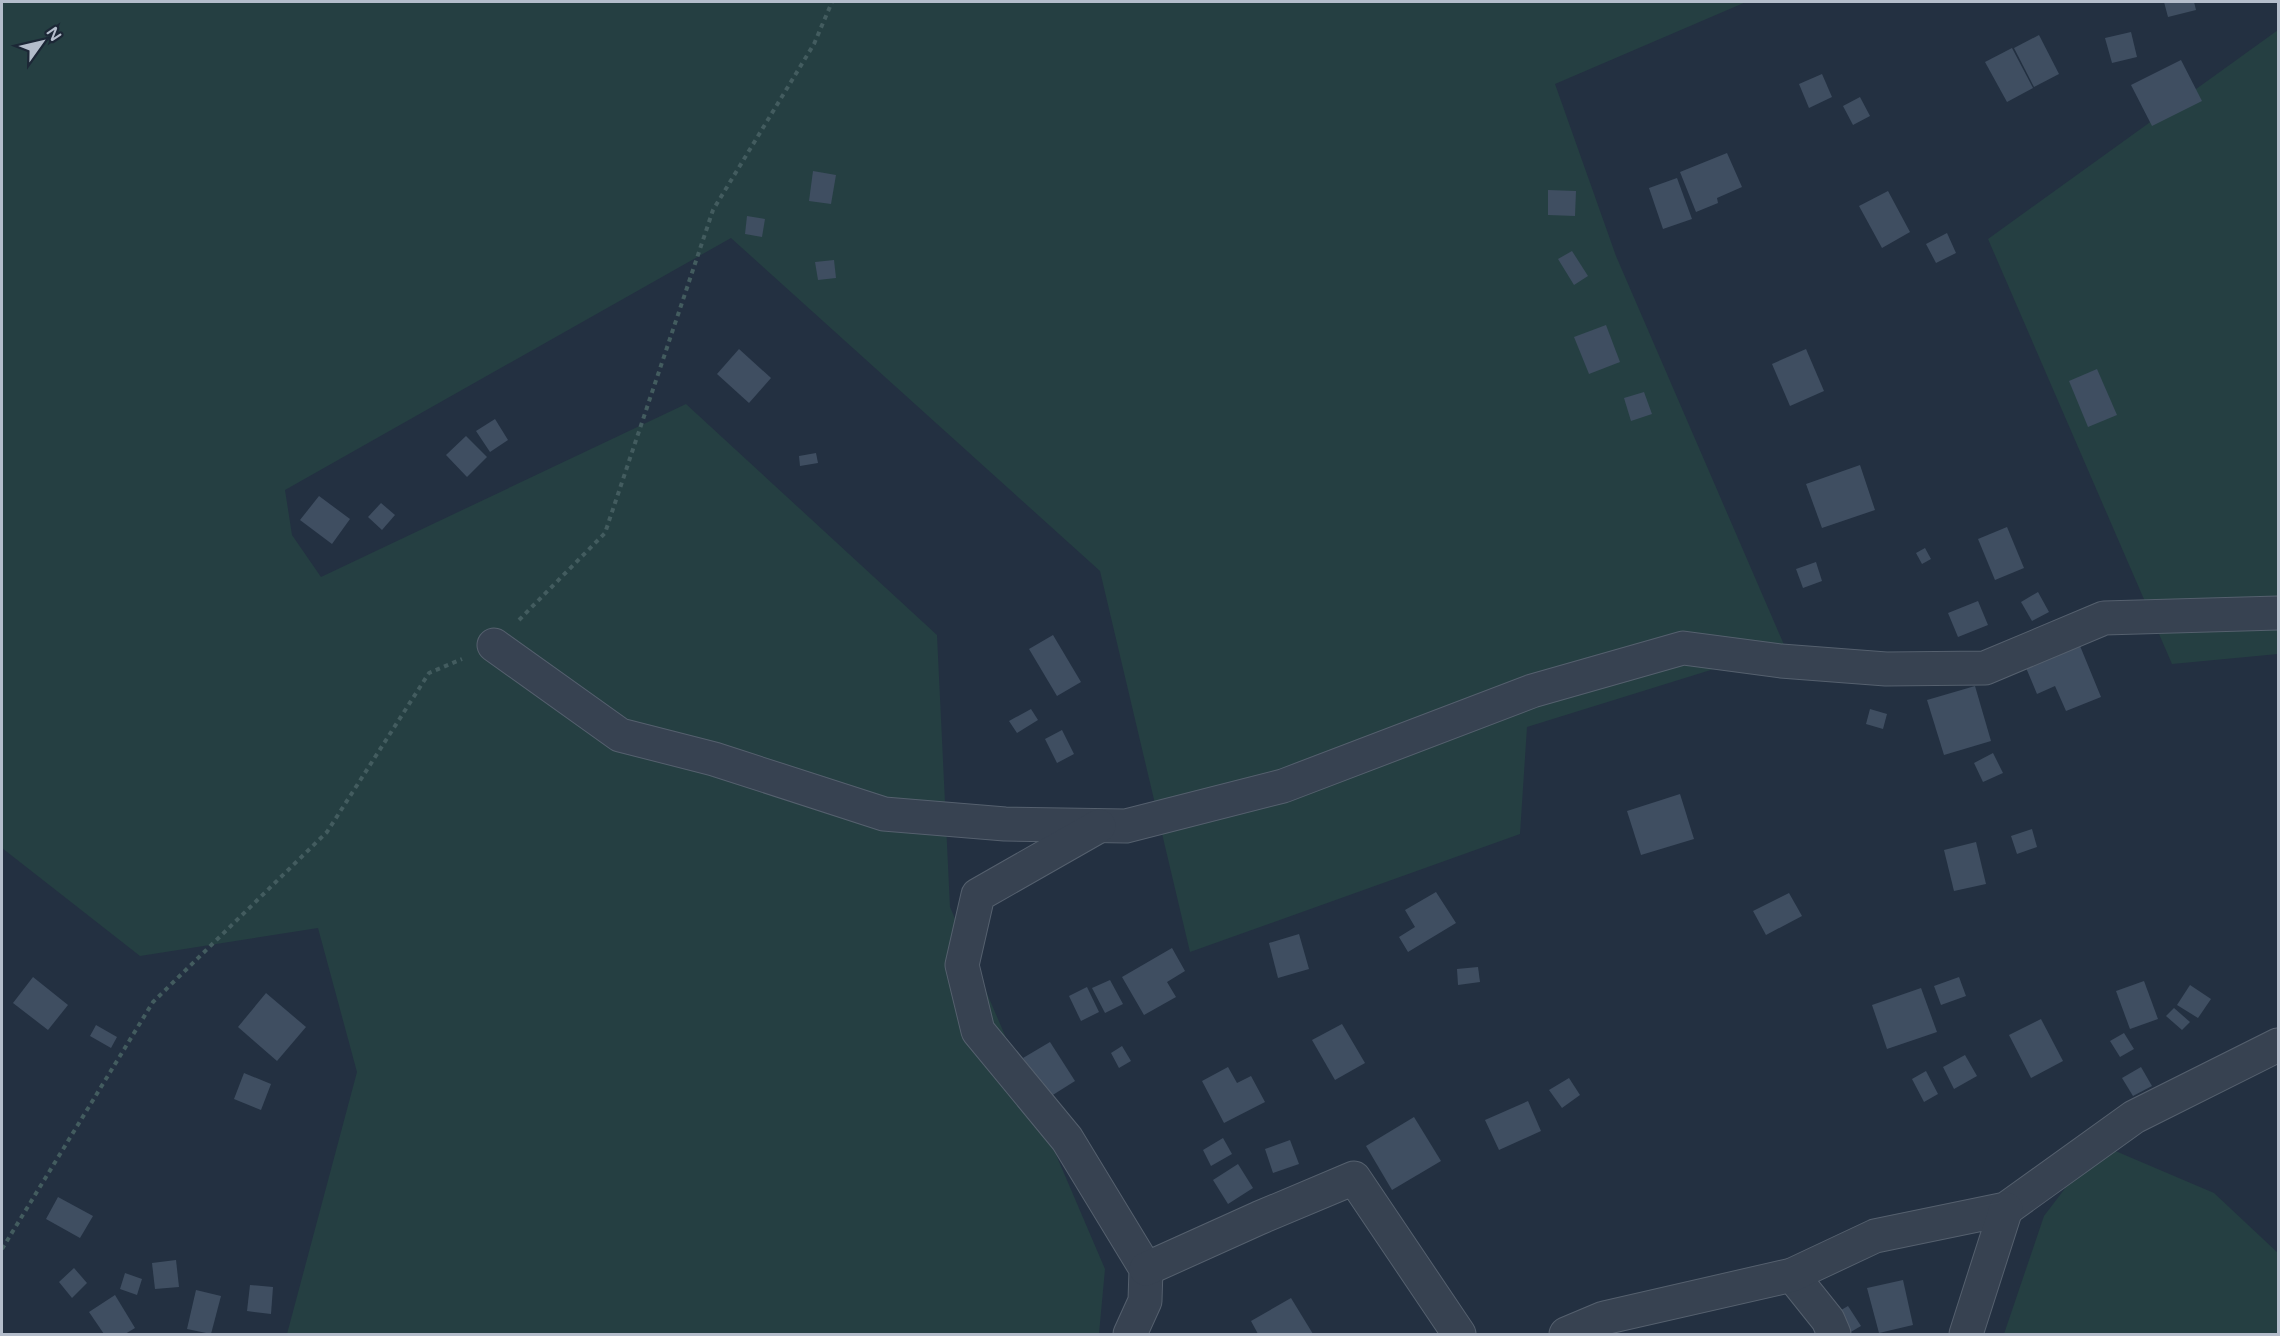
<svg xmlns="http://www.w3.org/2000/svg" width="2280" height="1336" font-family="'Varela Round',sans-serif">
<rect width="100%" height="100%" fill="#233041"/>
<g fill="#253f42">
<path d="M2,2H1746L1555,84L1616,256L1785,647L1527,727L1520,834L1190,952L1100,571L731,238L285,490L292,535L321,577L686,404L937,635L950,907L1105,1269L1099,1334H287L357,1072L318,928L140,956L2,848Z"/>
<path d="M2278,30V654L2172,664L1988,239Z"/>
<path d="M2099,1144L2214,1193L2278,1253V1334H2004L2044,1216Z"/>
</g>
<g fill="#3f4e61">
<path d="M2164,2H2194L2196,10L2168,17Z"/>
<path d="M2131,32L2137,57L2112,63L2105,38Z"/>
<path d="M2039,35L2059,74L2034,87L2014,48Z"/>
<path d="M2012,48L2033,88L2007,102L1985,62Z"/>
<path d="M2181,60L2202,101L2152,126L2131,85Z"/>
<path d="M1822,74L1832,97L1809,108L1799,84Z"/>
<path d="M1860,97L1870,116L1853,125L1843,106Z"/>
<path d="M1727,153L1742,187L1717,198L1718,203L1696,212L1680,172Z"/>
<path d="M813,171L836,175L831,204L809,201Z"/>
<path d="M1677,178L1692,219L1663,229L1649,188Z"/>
<path d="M1548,190L1576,191L1575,216L1548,215Z"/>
<path d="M1888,191L1910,232L1882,248L1859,206Z"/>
<path d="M747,216L765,219L762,237L745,234Z"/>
<path d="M1947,233L1956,253L1936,263L1926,244Z"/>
<path d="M1572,251L1588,276L1574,285L1558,259Z"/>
<path d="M834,260L836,278L818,280L815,262Z"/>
<path d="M1606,325L1620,362L1589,374L1574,337Z"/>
<path d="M739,349L771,378L749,403L717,374Z"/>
<path d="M1806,349L1824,391L1790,406L1772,364Z"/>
<path d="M2097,369L2117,415L2088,427L2069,381Z"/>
<path d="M1644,392L1652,414L1631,421L1624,398Z"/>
<path d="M495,419L508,440L490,452L476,431Z"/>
<path d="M466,436L487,457L467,477L446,455Z"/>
<path d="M816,453L818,463L800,466L799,456Z"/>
<path d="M1860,465L1875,510L1822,528L1806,484Z"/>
<path d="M319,496L350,519L332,544L300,520Z"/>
<path d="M381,503L395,515L382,530L368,517Z"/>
<path d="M2007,527L2024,568L1995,580L1978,539Z"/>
<path d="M1925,548L1931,559L1922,564L1916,553Z"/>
<path d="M1816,562L1822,581L1803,588L1796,569Z"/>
<path d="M2038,592L2049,612L2032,621L2021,602Z"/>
<path d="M1978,601L1988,625L1958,637L1948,613Z"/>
<path d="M1053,635L1081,682L1057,696L1029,649Z"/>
<path d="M2078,641L2101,697L2066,711L2055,686L2037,694L2024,663Z"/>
<path d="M1975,686L1991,741L1944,755L1927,700Z"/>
<path d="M1031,709L1038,720L1017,733L1009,721Z"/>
<path d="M1870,709L1887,714L1883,729L1866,724Z"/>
<path d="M1062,730L1074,754L1057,763L1045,739Z"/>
<path d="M1993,753L2003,773L1983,782L1974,763Z"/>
<path d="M1680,794L1694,839L1641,855L1627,811Z"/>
<path d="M2032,829L2037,847L2017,854L2011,836Z"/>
<path d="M1976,842L1986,884L1954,891L1944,850Z"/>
<path d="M1436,892L1456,923L1408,952L1399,937L1415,927L1405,910Z"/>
<path d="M1789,893L1802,916L1766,935L1753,911Z"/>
<path d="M1299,934L1309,969L1278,978L1269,943Z"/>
<path d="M1172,948L1185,971L1167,982L1176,997L1144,1015L1122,977Z"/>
<path d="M1478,967L1480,982L1458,985L1457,969Z"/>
<path d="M33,977L68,1005L48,1030L13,1003Z"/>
<path d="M1959,977L1966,996L1941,1005L1934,986Z"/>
<path d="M1110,980L1123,1004L1105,1013L1092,988Z"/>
<path d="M2144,981L2158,1019L2130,1029L2116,991Z"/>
<path d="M2190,985L2211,999L2198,1018L2177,1005Z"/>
<path d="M1087,987L1099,1012L1081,1021L1069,996Z"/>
<path d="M1921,988L1937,1032L1887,1049L1872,1005Z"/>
<path d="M266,993L306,1027L277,1061L238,1027Z"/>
<path d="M2174,1008L2190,1022L2182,1030L2166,1016Z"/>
<path d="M2041,1019L2063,1061L2031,1078L2009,1035Z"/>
<path d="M1342,1024L1365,1063L1335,1080L1312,1040Z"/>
<path d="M96,1025L117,1037L111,1048L90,1036Z"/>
<path d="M2124,1033L2134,1049L2120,1057L2110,1041Z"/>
<path d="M1050,1042L1075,1081L1048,1098L1023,1058Z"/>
<path d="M1122,1046L1131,1061L1119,1068L1111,1053Z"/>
<path d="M1965,1055L1977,1076L1954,1089L1943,1067Z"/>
<path d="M1228,1067L1237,1083L1251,1076L1265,1102L1224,1123L1202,1081Z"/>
<path d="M2141,1067L2152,1086L2133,1096L2122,1078Z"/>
<path d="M1926,1071L1938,1094L1924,1102L1912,1079Z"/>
<path d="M244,1073L271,1084L261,1110L234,1099Z"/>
<path d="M1569,1078L1580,1095L1562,1108L1549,1090Z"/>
<path d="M1528,1101L1541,1131L1499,1150L1485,1120Z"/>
<path d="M1414,1117L1441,1161L1392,1190L1366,1146Z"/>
<path d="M1223,1138L1232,1154L1211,1166L1203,1150Z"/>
<path d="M1290,1140L1299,1164L1273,1173L1265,1149Z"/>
<path d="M1238,1164L1253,1188L1228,1204L1213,1180Z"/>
<path d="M58,1197L93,1216L80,1238L46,1219Z"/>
<path d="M176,1260L179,1287L155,1289L152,1263Z"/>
<path d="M74,1268L87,1283L72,1298L59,1282Z"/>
<path d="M125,1273L142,1279L137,1295L120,1289Z"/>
<path d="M1903,1280L1913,1325L1879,1333L1867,1288Z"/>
<path d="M250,1285L273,1287L271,1314L247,1311Z"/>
<path d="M196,1290L221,1296L211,1334L187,1329Z"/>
<path d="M115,1295L135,1328L125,1334H104L89,1312Z"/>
<path d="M1291,1298L1313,1334H1258L1251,1321Z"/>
<path d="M1848,1306L1861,1326L1849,1333L1836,1313Z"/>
</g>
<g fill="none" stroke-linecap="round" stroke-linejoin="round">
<defs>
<g id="minor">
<path d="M494,645L620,735L714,759L884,814L1005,824L1126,826L1283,786L1532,691L1683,648L1781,661L1886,669L1985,668L2104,618L2278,613"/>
<path d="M1099,826L978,895L962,965L978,1031L1067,1139L1146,1269L1145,1301L1130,1334"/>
<path d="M1146,1269L1259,1218L1354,1178L1459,1334"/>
<path d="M1792,1275L1828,1320L1834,1334"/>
<path d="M1566,1334L1604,1318L1792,1275L1875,1236L2006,1209L2134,1117L2278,1045"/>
<path d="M1966,1334L2006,1209"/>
</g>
</defs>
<use href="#minor" stroke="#55606e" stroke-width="35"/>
<g stroke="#435c5f" stroke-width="4" stroke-dasharray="4.5 4.5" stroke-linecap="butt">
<path d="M519,620L605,533L713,210L814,44L832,2"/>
<path d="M2,1249L153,1002L327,832L429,673L462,659"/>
</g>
<use href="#minor" stroke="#374251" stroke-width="33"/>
</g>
<rect width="2280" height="1336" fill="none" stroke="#b4bdcb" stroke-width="6"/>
<g transform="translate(42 42) rotate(56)" stroke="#1c2736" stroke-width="4.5" paint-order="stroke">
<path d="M0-4.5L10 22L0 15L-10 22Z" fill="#b4bdcb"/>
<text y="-9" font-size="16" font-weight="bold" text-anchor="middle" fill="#b4bdcb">N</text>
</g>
</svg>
